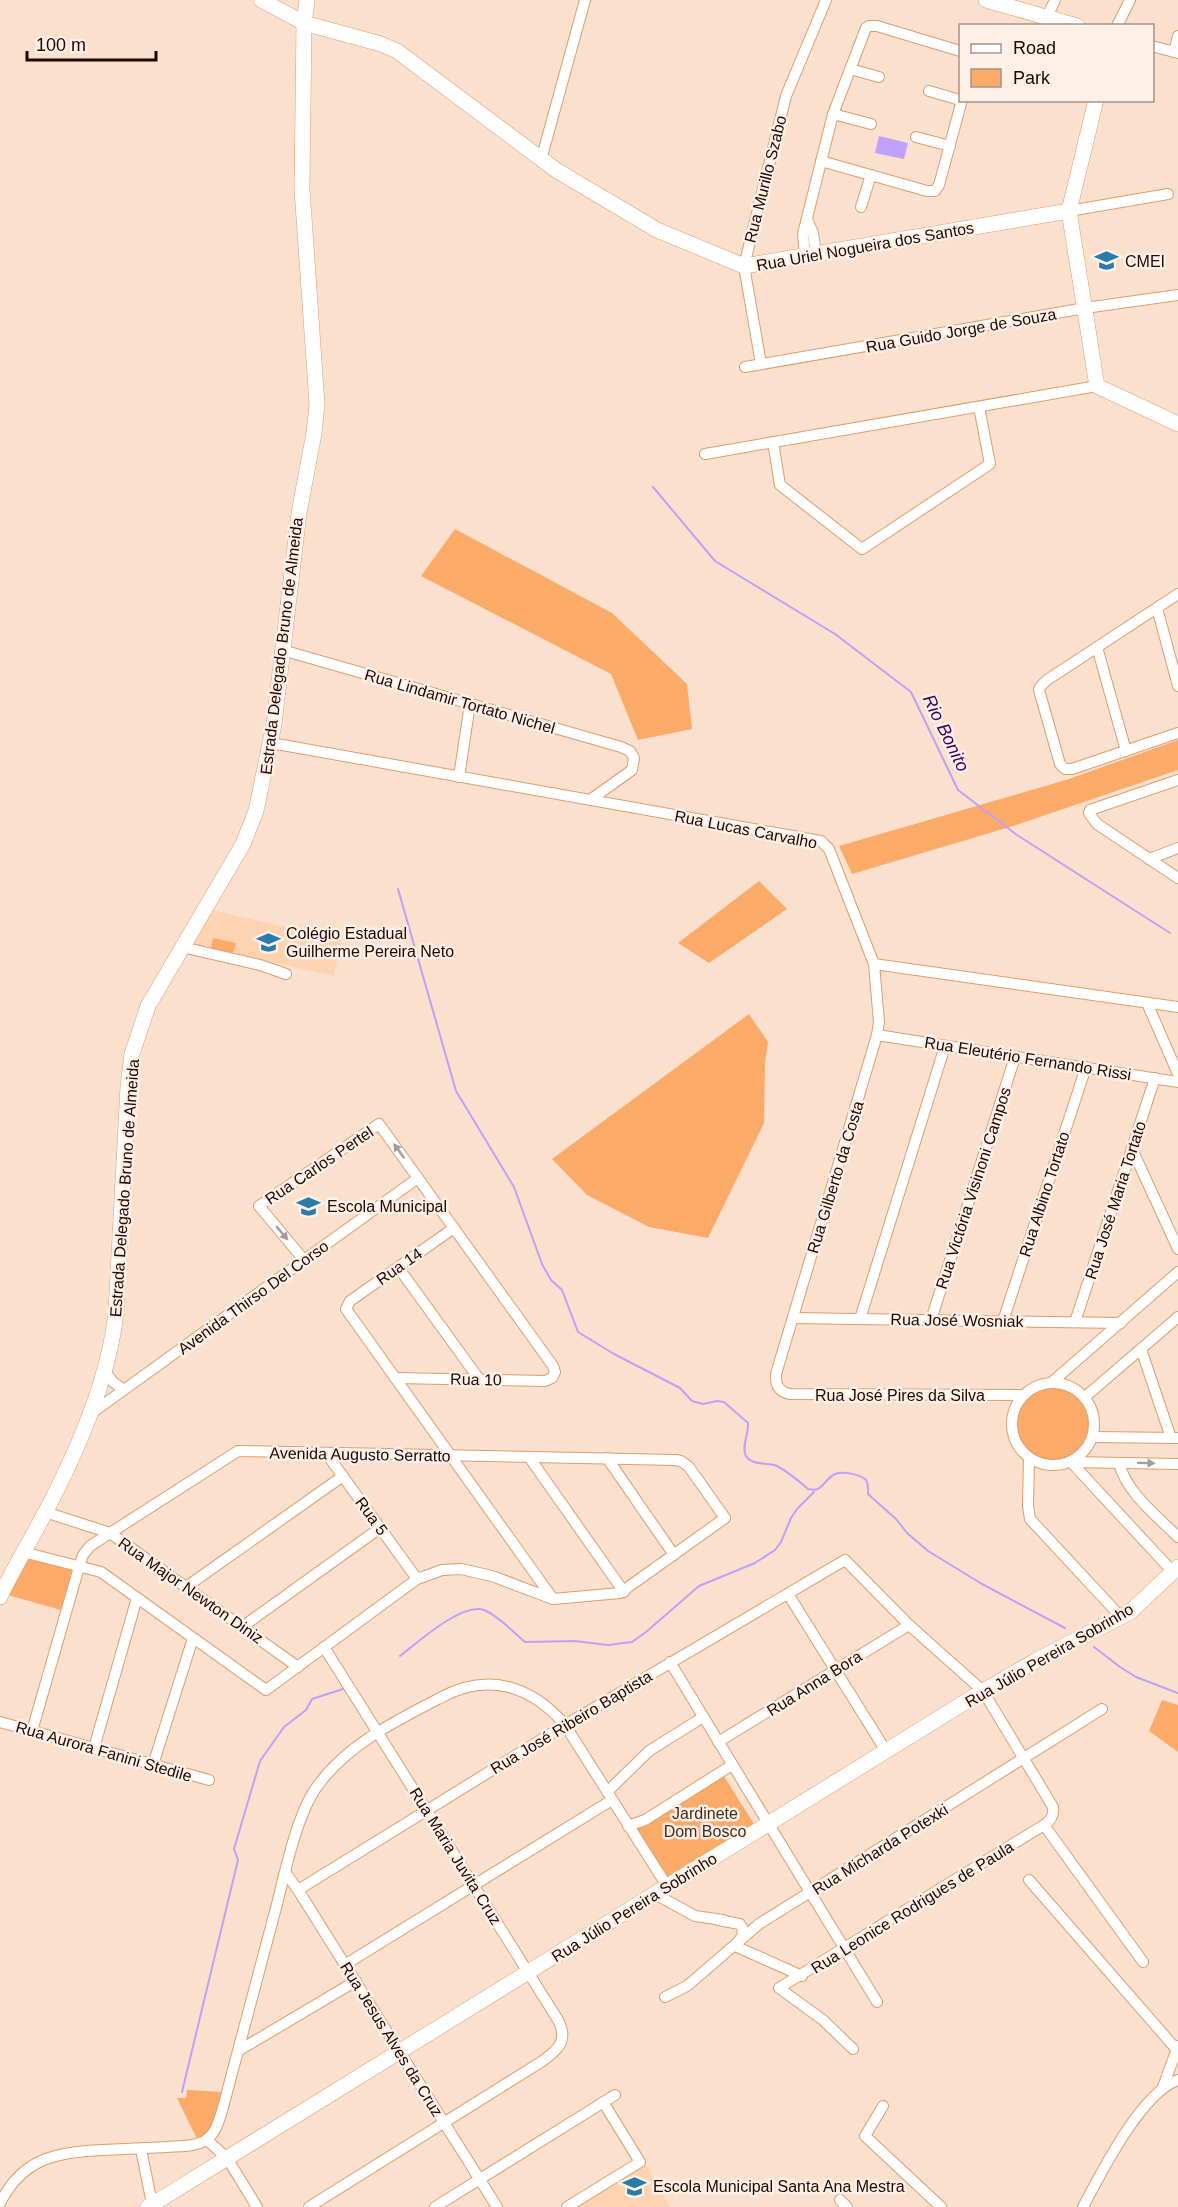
<svg xmlns="http://www.w3.org/2000/svg" width="1178" height="2207" font-family="Helvetica,sans-serif">
<rect width="100%" height="100%" fill="#fbe0cd"/>
<g fill="#fed3b2">
<path d="M212,910L341,940L334,976L194,945Z"/>
<path d="M646,2164L670,2207H577Z"/>
</g>
<g fill="#fbaa68">
<path d="M455,529L612,613L687,684L692,729L638,740L611,674L421,576Z"/>
<path d="M1178,740V770L1013,826L852,874L839,846L1066,780Z"/>
<path d="M759,881L787,909L709,963L678,943Z"/>
<path d="M213,938L236,943L233,953L211,948Z"/>
<path d="M749,1014L768,1042L765,1063L764,1123L708,1238L649,1227L587,1195L552,1159Z"/>
<circle cx="1053" cy="1424" r="36"/>
<path d="M26,1559L72,1570L61,1610L8,1595Z"/>
<path d="M1162,1700L1178,1705V1752L1149,1731Z"/>
<path d="M723,1775L756,1827L668,1881L635,1829Z"/>
<path d="M187,2090L222,2092C218,2109 215,2131 197,2139L177,2098H186Z"/>
</g>
<path fill="#bea0fd" d="M879,136L908,143L904,159L875,153Z"/>
<g fill="none" stroke-linecap="round" stroke-linejoin="round">
<g stroke="#bea0fd" stroke-width="2">
<path d="M653,487L715,561L835,634L911,692L958,790L1017,835L1170,933"/>
<path d="M398,889L456,1091L514,1187L542,1264L551,1280L562,1290L578,1332L614,1354L680,1388L692,1401L703,1404L717,1401L724,1402L748,1423C749,1433 741,1447 746,1456C752,1466 768,1462 777,1466C788,1472 799,1481 808,1489C823,1493 823,1480 835,1474C842,1471 860,1474 866,1480C869,1485 868,1489 868,1494L896,1519L907,1533L928,1551L982,1584L1065,1628"/>
<path d="M1094,1647L1120,1667L1136,1677L1178,1693"/>
<path d="M400,1656C417,1643 462,1602 484,1610C499,1616 513,1632 525,1642L575,1641L608,1645L632,1642L646,1632L699,1586L755,1563L775,1550L781,1542L791,1518L797,1509L814,1492"/>
<path d="M182,2092L238,1860L234,1849L260,1761L284,1727L306,1710L312,1699L343,1689"/>
</g>
<defs>
<g id="street">
<path d="M1047,17L1055,0"/>
<path d="M1117,26L1130,0"/>
<path d="M1152,46L1178,53"/>
<path d="M1174,52L1178,36"/>
<path d="M850,69L879,77"/>
<path d="M929,91L960,100"/>
<path d="M833,114L871,124"/>
<path d="M916,137L950,146"/>
<path d="M541,160L585,0"/>
<path d="M821,161L927,191H935L939,185L962,100"/>
<path d="M861,207L871,175"/>
<path d="M1069,211L1168,194"/>
<path d="M807,219L813,233L816,254"/>
<path d="M805,256L803,234L833,114L866,28L869,26H877L960,51"/>
<path d="M761,364L744,266L786,96L826,0"/>
<path d="M745,367L1085,308L1178,295"/>
<path d="M773,442L780,485L862,549L990,464L979,407"/>
<path d="M705,454L1097,386"/>
<path d="M1178,594L1047,680L1040,687L1039,690L1060,764L1065,769H1072L1178,733"/>
<path d="M1157,608L1178,686"/>
<path d="M1097,647L1126,751"/>
<path d="M282,650L621,747L630,751L634,758L632,770L590,800"/>
<path d="M271,743L821,841L829,849L874,964L1178,1007"/>
<path d="M459,777L470,704"/>
<path d="M1178,780L1090,810L1089,813L1097,824L1178,878"/>
<path d="M1149,859L1178,848"/>
<path d="M182,947L260,965L286,974"/>
<path d="M874,964L879,1022L877,1035L776,1374C775,1386 780,1393 791,1394L1024,1395"/>
<path d="M1147,1003L1178,1074"/>
<path d="M877,1035L1178,1082"/>
<path d="M1132,1149L1178,1249"/>
<path d="M454,1228L350,1301L346,1309L553,1599"/>
<path d="M304,1260L259,1206L379,1124L553,1366L555,1372L552,1378L545,1381L395,1378"/>
<path d="M398,1267L479,1379"/>
<path d="M793,1318L1121,1323"/>
<path d="M860,1319L945,1046"/>
<path d="M931,1320L1015,1057"/>
<path d="M1003,1321L1086,1067"/>
<path d="M1075,1322L1155,1078"/>
<path d="M1141,1349L1171,1438"/>
<path d="M104,1370L113,1382L124,1390"/>
<circle cx="1053" cy="1424" r="41"/>
<path d="M1051,1383L1178,1272"/>
<path d="M1085,1397L1178,1317"/>
<path d="M89,1415L418,1178"/>
<path d="M1093,1437L1178,1438"/>
<path d="M326,1453L417,1579"/>
<path d="M529,1457L624,1592"/>
<path d="M607,1458L674,1555"/>
<path d="M1029,1458L1028,1506L1030,1519L1121,1617"/>
<path d="M1071,1462L1173,1572"/>
<path d="M1072,1462L1178,1464"/>
<path d="M1119,1463C1126,1492 1157,1516 1178,1537"/>
<path d="M45,1512L110,1533L298,1667"/>
<path d="M23,1552L101,1572L266,1690L417,1579L442,1570L461,1569L492,1576L553,1599L620,1593L725,1518L689,1467L681,1461L675,1460L238,1451L90,1546L83,1555L79,1567L32,1731"/>
<path d="M186,1587L343,1476"/>
<path d="M788,1594L886,1751"/>
<path d="M242,1627L380,1528"/>
<path d="M670,1662L877,2002"/>
<path d="M0,1722L209,1780"/>
<path d="M718,1742L909,1625"/>
<path d="M94,1748L137,1598"/>
<path d="M153,1765L193,1638"/>
<path d="M607,1792L649,1751L703,1717"/>
<path d="M628,1826L645,1820L732,1765"/>
<path d="M285,1872L298,1890L497,2207"/>
<path d="M1029,1880L1177,2050"/>
<path d="M298,1890L565,1725L845,1560L909,1625L983,1691L1053,1807C1054,1816 1051,1820 1044,1825L1143,1962"/>
<path d="M655,1894L695,1916L723,1920"/>
<path d="M718,1920L740,1924C746,1932 741,1939 735,1946L802,1976"/>
<path d="M346,1964L612,1800"/>
<path d="M665,1997L687,1986L759,1924L1102,1709"/>
<path d="M853,2049L823,2020L779,1988L1044,1825"/>
<path d="M238,2051L356,1981"/>
<path d="M1163,2087L1178,2046"/>
<path d="M883,2106L865,2136L941,2207"/>
<path d="M207,2140L227,2158L257,2207"/>
<path d="M141,2149L152,2204"/>
<path d="M840,2200L847,2207"/>
<path d="M0,2203C23,2158 56,2152 103,2150C125,2149 146,2148 167,2147C180,2146 197,2147 207,2139C216,2133 219,2120 222,2111C241,2042 259,1973 277,1904C285,1872 297,1815 316,1788C345,1746 395,1721 440,1698C487,1672 531,1685 565,1725L667,1886"/>
<path d="M309,2207L541,2062C558,2050 569,2041 558,2020L324,1647"/>
<path d="M435,2207L615,2095"/>
<path d="M567,2207L640,2162L603,2102"/>
<path d="M1083,2207C1101,2173 1141,2093 1178,2080"/>
</g>
<g id="secondary">
<path d="M261,0L304,23L381,44L397,51L556,170L657,230L744,266L1069,211"/>
<path d="M986,0L1077,26"/>
<path d="M1096,100L1069,211L1097,386L1178,424"/>
<path d="M0,1597C14,1567 31,1540 46,1511C77,1452 109,1379 116,1312L128,1087L132,1054L148,1006L243,844L256,811L274,724L299,513L314,433L317,404L302,189L304,23L307,0"/>
<path d="M148,2207L983,1691L1037,1660L1130,1612L1178,1567"/>
</g>
</defs>
<use href="#street" stroke="#dd9e6d" stroke-width="12"/>
<use href="#secondary" stroke="#dd9e6d" stroke-width="16"/>
<use href="#street" stroke="#fff" stroke-width="10"/>
<use href="#secondary" stroke="#fff" stroke-width="15"/>
</g>
<defs><path id="oneway-solid" d="M-6-.8H1V-3.2L6.5 0L1 3.2V.8H-6Z" transform="scale(1.5)"/></defs>
<g fill="#a59d99">
<use href="#oneway-solid" transform="translate(399 1151) rotate(-126)"/>
<use href="#oneway-solid" transform="translate(282 1233) rotate(50)"/>
<use href="#oneway-solid" transform="translate(1146 1463) rotate(1)"/>
</g>
<defs>
<symbol id="school-bare" viewBox="-9 -9 18 18"><path d="M0-5L7-2L0 1L-7-2ZM-4 1L0 2.5L4 1V4Q0 6-4 4Z" fill="#277cac" stroke="#fef0e7" stroke-width="2.5" paint-order="stroke"/></symbol>
</defs>
<g fill-rule="evenodd">
<use href="#school-bare" x="1090" y="244" width="33" height="33"/>
<use href="#school-bare" x="252" y="926" width="33" height="33"/>
<use href="#school-bare" x="292" y="1190" width="33" height="33"/>
<use href="#school-bare" x="618" y="2170" width="33" height="33"/>
</g>
<g text-anchor="middle" stroke-width="5" stroke-linejoin="round" paint-order="stroke">
<g font-size="16" fill="#1f0900" stroke="#fef0e7">
<text transform="translate(765 179) rotate(-76)" y="6">Rua Murillo Szabo</text>
<text transform="translate(865 246) rotate(-10)" y="6">Rua Uriel Nogueira dos Santos</text>
<text transform="translate(961 330) rotate(-10)" y="6">Rua Guido Jorge de Souza</text>
<text transform="translate(281 646) rotate(-83)" y="6">Estrada Delegado Bruno de Almeida</text>
<text transform="translate(460 701) rotate(16)" y="6">Rua Lindamir Tortato Nichel</text>
<text transform="translate(746 829) rotate(11)" y="6">Rua Lucas Carvalho</text>
<text transform="translate(1028 1058) rotate(9)" y="6">Rua Eleutério Fernando Rissi</text>
<text transform="translate(319 1165) rotate(-34)" y="6">Rua Carlos Pertel</text>
<text transform="translate(835 1177) rotate(-73)" y="6">Rua Gilberto da Costa</text>
<text transform="translate(124 1188) rotate(-86)" y="6">Estrada Delegado Bruno de Almeida</text>
<text transform="translate(973 1188) rotate(-72)" y="6">Rua Victória Visinoni Campos</text>
<text transform="translate(1044 1194) rotate(-72)" y="6">Rua Albino Tortato</text>
<text transform="translate(1115 1200) rotate(-72)" y="6">Rua José Maria Tortato</text>
<text transform="translate(399 1266) rotate(-35)" y="6">Rua 14</text>
<text transform="translate(253 1297) rotate(-36)" y="6">Avenida Thirso Del Corso</text>
<text transform="translate(957 1320) rotate(1)" y="6">Rua José Wosniak</text>
<text transform="translate(476 1379) rotate(1)" y="6">Rua 10</text>
<text x="900" y="1401">Rua José Pires da Silva</text>
<text transform="translate(360 1454) rotate(1)" y="6">Avenida Augusto Serratto</text>
<text transform="translate(372 1516) rotate(54)" y="6">Rua 5</text>
<text transform="translate(191 1590) rotate(35)" y="6">Rua Major Newton Diniz</text>
<text transform="translate(1049 1655) rotate(-30)" y="6">Rua Júlio Pereira Sobrinho</text>
<text transform="translate(814 1683) rotate(-32)" y="6">Rua Anna Bora</text>
<text transform="translate(571 1722) rotate(-31)" y="6">Rua José Ribeiro Baptista</text>
<text transform="translate(104 1751) rotate(16)" y="6">Rua Aurora Fanini Stedile</text>
<text transform="translate(880 1849) rotate(-32)" y="6">Rua Micharda Potexki</text>
<text transform="translate(456 1856) rotate(58)" y="6">Rua Maria Juvita Cruz</text>
<text transform="translate(634 1907) rotate(-32)" y="6">Rua Júlio Pereira Sobrinho</text>
<text transform="translate(912 1907) rotate(-32)" y="6">Rua Leonice Rodrigues de Paula</text>
<text transform="translate(392 2039) rotate(58)" y="6">Rua Jesus Alves da Cruz</text>
</g>
<g font-size="16" fill="#1f0900" stroke="#fef0e7" text-anchor="start">
<text x="1125" y="267">CMEI</text>
<text x="286" y="939">Colégio Estadual<tspan x="286" dy="18">Guilherme Pereira Neto</tspan></text>
<text x="327" y="1212">Escola Municipal</text>
<text x="653" y="2192">Escola Municipal Santa Ana Mestra</text>
</g>
<g font-size="16" fill="#412d1d" stroke="#fef0e7">
<text x="705" y="1819">Jardinete<tspan x="705" dy="18">Dom Bosco</tspan></text>
</g>
<g font-size="18" font-style="italic" fill="#39006d" stroke="#fef0e7">
<text transform="translate(946 733) rotate(64)" y="6">Rio Bonito</text>
</g>
</g>
<rect x="959" y="24" width="195" height="78" fill="#fef0e7" stroke="#a5948b" stroke-width="1.5"/>
<rect x="971" y="44" width="30" height="9" fill="#ffffff" stroke="#a5948b" stroke-width="1.5"/>
<text x="1013" y="54" font-size="18" fill="#1f0900">Road</text>
<rect x="971" y="69" width="30" height="18" fill="#fbaa68" stroke="#a5948b" stroke-width="1.5"/>
<text x="1013" y="84" font-size="18" fill="#1f0900">Park</text>
<path d="M27 51v9h129v-9" fill="none" stroke="#1f0900" stroke-width="3"/>
<text x="36" y="51" font-size="18" fill="#1f0900" stroke="#fef0e7" stroke-width="4.5" paint-order="stroke">100 m</text>
</svg>
